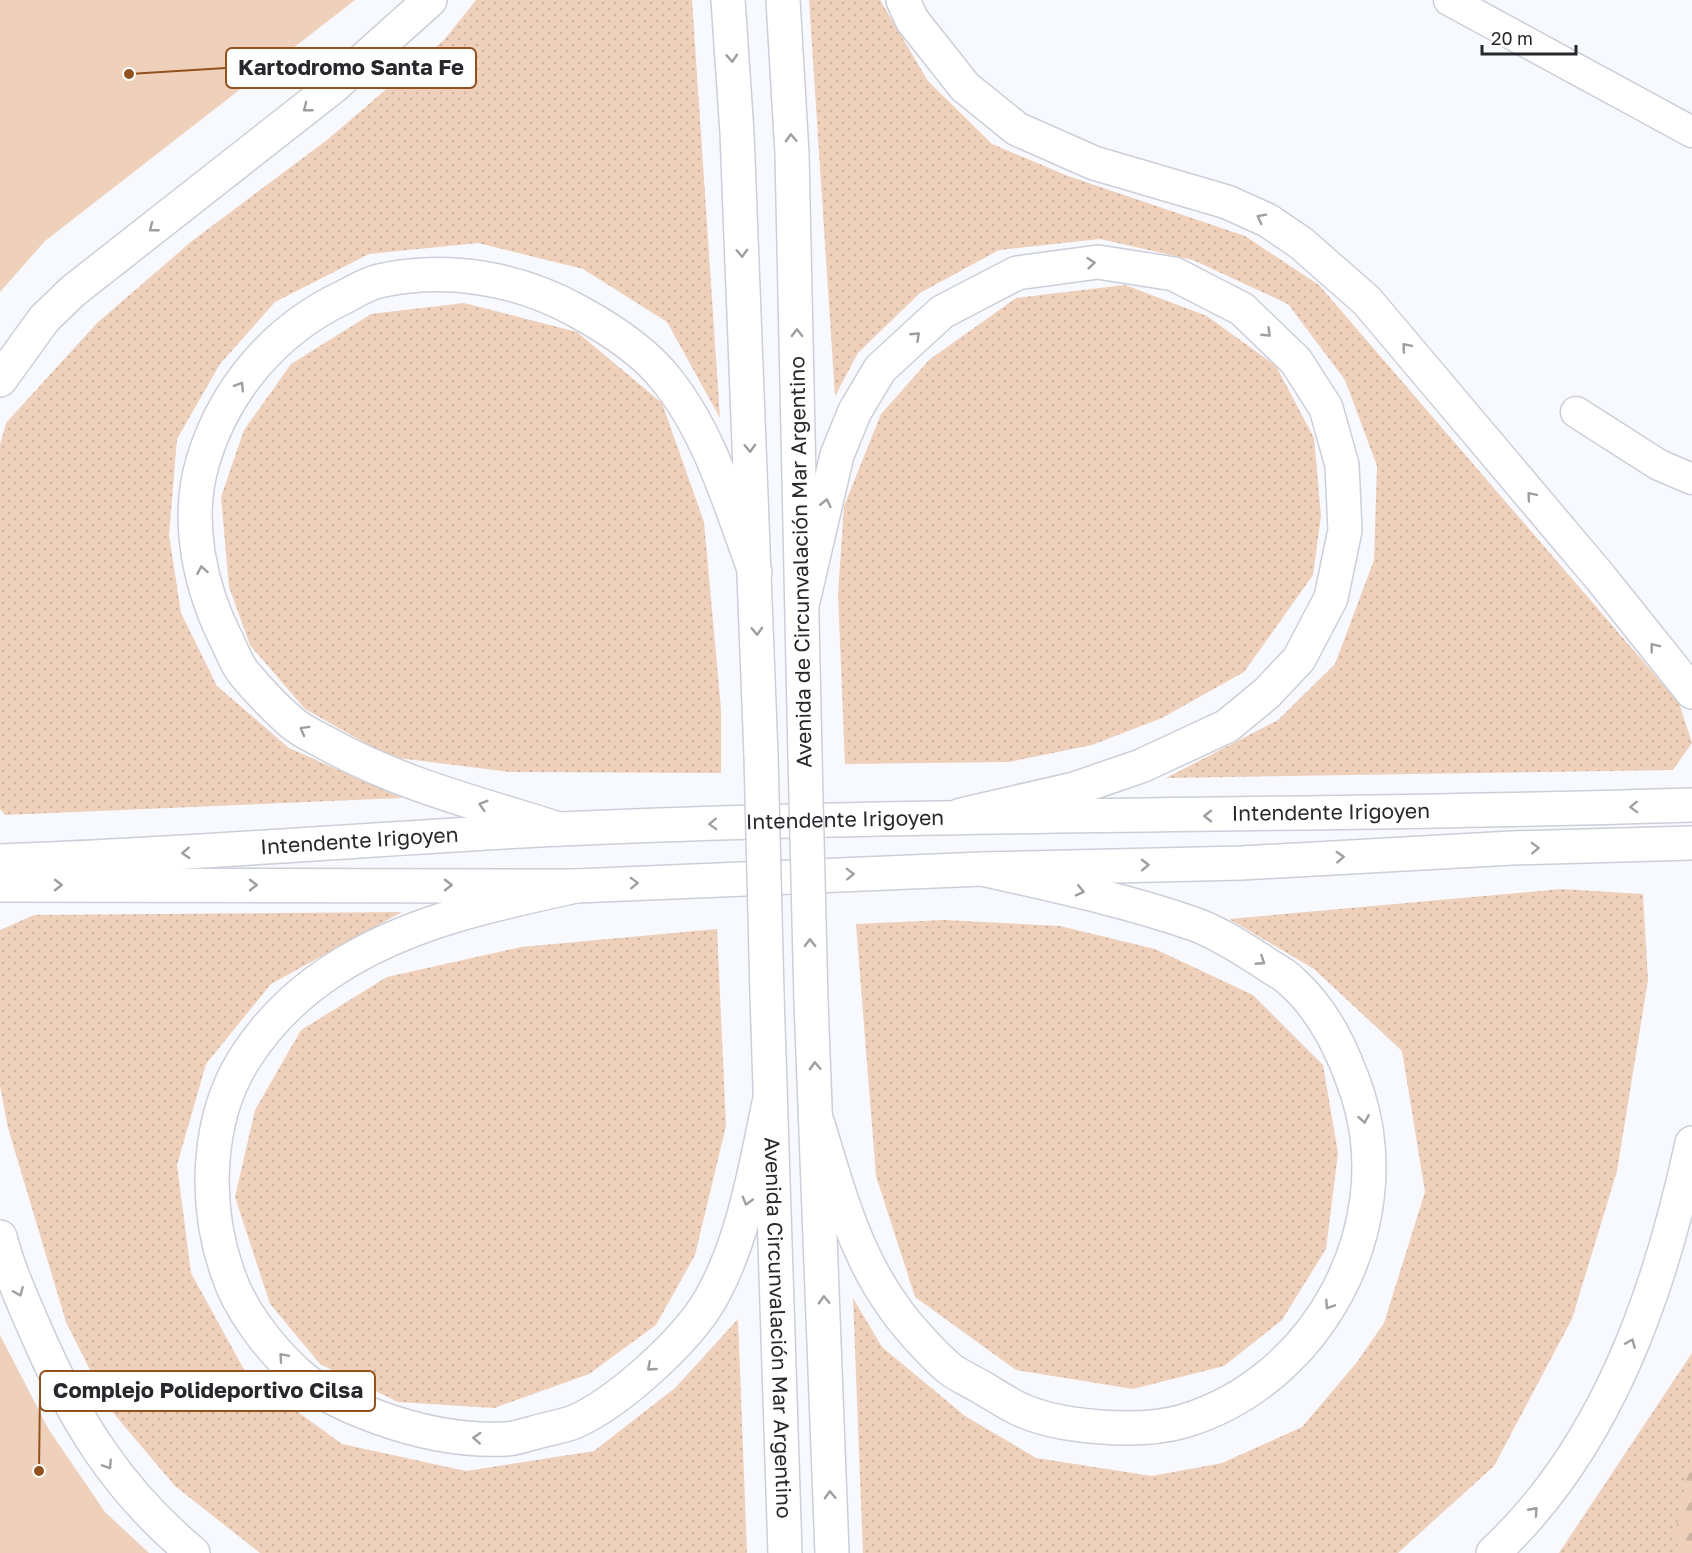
<svg xmlns="http://www.w3.org/2000/svg" width="1692" height="1553" font-family="'Golos Text',sans-serif">
<defs>
<pattern id="grass-dots" width="8" height="8" patternUnits="userSpaceOnUse" patternTransform="scale(1.5)"><rect width="8" height="8" fill="#efd0bb"/><path d="M2 2h.1M6 6h.1" fill="none" stroke="#cdb3a1" stroke-width="1.8" stroke-linecap="round"/></pattern>
<pattern id="forest-firs" width="22" height="20" patternUnits="userSpaceOnUse" patternTransform="scale(1.5)"><rect width="22" height="20" fill="#efd0bb"/><path d="M5 1l3.5 6h-7zM16 11l3.5 6h-7z" fill="#cdb3a1"/></pattern>
</defs>
<rect width="100%" height="100%" fill="#f7f9fe"/>
<g fill="url(#grass-dots)">
<path d="M476,0H692L720,418L667,322L583,269L478,243L369,254L275,302L220,364L177,439L169,535L181,613L217,686L289,748L402,798L5,815L0,809V445L6,423L97,323L192,241L327,140L445,39Z"/>
<path d="M809,0H880L928,81L992,144L1068,176L1245,236L1319,285L1679,703L1692,743L1673,770L1166,778L1278,720L1335,664L1374,560L1377,466L1345,380L1288,304L1193,260L1100,239L999,250L920,293L858,353L835,396Z"/>
<path d="M1125,285L1207,316L1276,366L1314,438L1321,516L1313,575L1244,672L1162,718L1092,745L1009,762L845,764L838,594L844,506L881,414L929,360L1016,298Z"/>
<path d="M464,303L577,332L662,403L704,522L721,709V773L510,772L390,757L305,709L250,645L229,587L221,497L244,430L291,364L371,314Z"/>
<path d="M1562,889L1643,894L1648,980L1617,1171L1572,1319L1494,1466L1398,1553H863L853,1298L882,1347L965,1416L1036,1458L1152,1476L1222,1463L1302,1427L1357,1362L1384,1323L1425,1192L1402,1051L1314,969L1229,919Z"/>
<path d="M402,912L271,984L206,1064L177,1165L191,1273L247,1375L342,1444L466,1471L594,1451L675,1388L738,1319L747,1553H260L175,1486L109,1408L66,1322L8,1128L0,1086V930L34,915Z"/>
<path d="M944,920L1060,926L1155,949L1253,995L1323,1065L1338,1153L1326,1249L1282,1320L1224,1366L1133,1389L1016,1370L915,1297L876,1176L856,924Z"/>
<path d="M717,929L726,1126L695,1255L656,1325L589,1374L494,1408L398,1402L320,1364L270,1304L235,1197L255,1110L301,1030L387,977L521,947Z"/>
<path d="M1692,1353V1553H1559Z"/>
</g>
<path fill="url(#forest-firs)" d="M1692,1451V1553H1682L1674,1538Z"/>
<g fill="#efd0bb">
<path d="M0,0H355L45,241L0,292Z"/>
<path d="M0,1335L49,1430L105,1512L149,1553H0Z"/>
</g>
<g fill="none" stroke-linecap="round" stroke-linejoin="round">
<defs>
<g id="minor">
<path d="M1449,0L1692,132"/>
<path d="M1576,412L1659,465L1692,479"/>
</g>
<g id="primary">
<path id="s1" d="M0,861C187,855 374,838 561,829C938,812 1315,817 1692,805"/>
<path d="M0,885L576,886L982,869L1242,863L1512,848L1692,843"/>
</g>
<g id="motorway">
<path d="M728,0L737,133L761,756"/>
<path d="M783,0L792,154L805,757"/>
<path d="M903,0L912,20L965,87L1017,129L1094,163L1227,202L1267,220L1301,243L1367,301L1600,577L1692,692"/>
<path d="M0,380L44,319L73,291L334,86L430,0"/>
<path d="M803,601L837,455L855,411L880,369L942,312L1017,273L1098,262L1174,274L1242,309L1296,361L1326,408L1342,465L1345,530L1331,598L1299,659L1267,693L1227,726L1141,766L1074,789L961,815"/>
<path d="M559,829C480,804 399,784 326,743C315,737 301,731 291,722C274,707 257,689 243,672C236,663 232,651 227,641C200,588 185,520 203,461C224,390 275,330 342,298C354,292 366,284 379,281C447,266 519,278 579,312C610,329 644,351 666,379C710,433 731,507 755,572"/>
<path d="M576,886C494,904 407,922 335,969C299,992 268,1022 245,1058C206,1119 204,1204 227,1271C239,1309 269,1348 299,1375C321,1395 352,1408 380,1418C419,1432 462,1441 505,1439C514,1439 524,1435 533,1433C546,1429 561,1427 574,1422C618,1403 686,1341 710,1300C744,1240 755,1169 769,1103"/>
<path id="s2" d="M767,994L785,1553"/>
<path d="M811,1001L832,1553"/>
<path d="M818,1124C837,1187 854,1252 893,1306C904,1323 935,1357 950,1369C959,1376 971,1381 981,1387C993,1394 1005,1402 1017,1408C1058,1428 1140,1434 1184,1421C1317,1381 1400,1229 1358,1095C1344,1053 1325,1011 1291,981C1283,973 1271,968 1262,961C1241,948 1217,932 1194,924C1125,900 1053,885 982,869"/>
<path d="M0,1237C8,1268 21,1297 34,1327C73,1418 116,1489 193,1553"/>
<path d="M1493,1553C1607,1447 1660,1292 1692,1143"/>
</g>
</defs>
<use href="#minor" stroke="#cccfd8" stroke-width="33"/>
<use href="#primary" stroke="#cccfd8" stroke-width="36"/>
<use href="#motorway" stroke="#cccfd8" stroke-width="36"/>
<use href="#minor" stroke="#fff" stroke-width="30"/>
<use href="#primary" stroke="#fff" stroke-width="33"/>
<use href="#motorway" stroke="#fff" stroke-width="33"/>
<defs>
<g id="motorway-bridge">
<path d="M761,756L767,994"/>
<path d="M805,757L811,1001"/>
</g>
</defs>
<use href="#motorway-bridge" stroke="#cccfd8" stroke-width="36" stroke-linecap="butt"/>
<use href="#motorway-bridge" stroke="#fff" stroke-width="33"/>
</g>
<defs><path id="oneway-chevron" d="M-2-3.5L2.5 0L-2 3.5" fill="none" stroke-width="1.6" stroke-linecap="round" stroke-linejoin="round" transform="scale(1.5)"/></defs>
<g stroke="#9e9ea0">
<use href="#oneway-chevron" transform="translate(732 58) rotate(86)"/>
<use href="#oneway-chevron" transform="translate(307 108) rotate(142)"/>
<use href="#oneway-chevron" transform="translate(791 138) rotate(-93)"/>
<use href="#oneway-chevron" transform="translate(1261 218) rotate(-153)"/>
<use href="#oneway-chevron" transform="translate(153 228) rotate(142)"/>
<use href="#oneway-chevron" transform="translate(742 253) rotate(88)"/>
<use href="#oneway-chevron" transform="translate(1091 263) rotate(-5)"/>
<use href="#oneway-chevron" transform="translate(797 333) rotate(-91)"/>
<use href="#oneway-chevron" transform="translate(1267 333) rotate(44)"/>
<use href="#oneway-chevron" transform="translate(916 336) rotate(-43)"/>
<use href="#oneway-chevron" transform="translate(1406 347) rotate(-130)"/>
<use href="#oneway-chevron" transform="translate(240 386) rotate(-58)"/>
<use href="#oneway-chevron" transform="translate(750 448) rotate(88)"/>
<use href="#oneway-chevron" transform="translate(1531 496) rotate(-130)"/>
<use href="#oneway-chevron" transform="translate(826 503) rotate(-77)"/>
<use href="#oneway-chevron" transform="translate(202 570) rotate(-100)"/>
<use href="#oneway-chevron" transform="translate(757 631) rotate(88)"/>
<use href="#oneway-chevron" transform="translate(1654 647) rotate(-128)"/>
<use href="#oneway-chevron" transform="translate(304 730) rotate(-151)"/>
<use href="#oneway-chevron" transform="translate(483 805) rotate(-163)"/>
<use href="#oneway-chevron" transform="translate(1634 807) rotate(178)"/>
<use href="#oneway-chevron" transform="translate(1208 816) rotate(180)"/>
<use href="#oneway-chevron" transform="translate(713 824) rotate(178)"/>
<use href="#oneway-chevron" transform="translate(1535 848) rotate(-2)"/>
<use href="#oneway-chevron" transform="translate(186 853) rotate(177)"/>
<use href="#oneway-chevron" transform="translate(1340 857) rotate(-3)"/>
<use href="#oneway-chevron" transform="translate(1145 865) rotate(-1)"/>
<use href="#oneway-chevron" transform="translate(850 874) rotate(-2)"/>
<use href="#oneway-chevron" transform="translate(634 883) rotate(-2)"/>
<use href="#oneway-chevron" transform="translate(58 885)"/>
<use href="#oneway-chevron" transform="translate(253 885)"/>
<use href="#oneway-chevron" transform="translate(448 885)"/>
<use href="#oneway-chevron" transform="translate(1080 891) rotate(13)"/>
<use href="#oneway-chevron" transform="translate(810 943) rotate(-91)"/>
<use href="#oneway-chevron" transform="translate(1261 961) rotate(33)"/>
<use href="#oneway-chevron" transform="translate(815 1066) rotate(-93)"/>
<use href="#oneway-chevron" transform="translate(1364 1119) rotate(80)"/>
<use href="#oneway-chevron" transform="translate(747 1201) rotate(106)"/>
<use href="#oneway-chevron" transform="translate(19 1292) rotate(67)"/>
<use href="#oneway-chevron" transform="translate(824 1300) rotate(-92)"/>
<use href="#oneway-chevron" transform="translate(1329 1305) rotate(123)"/>
<use href="#oneway-chevron" transform="translate(1631 1343) rotate(-67)"/>
<use href="#oneway-chevron" transform="translate(283 1357) rotate(-131)"/>
<use href="#oneway-chevron" transform="translate(651 1367) rotate(139)"/>
<use href="#oneway-chevron" transform="translate(477 1438) rotate(-177)"/>
<use href="#oneway-chevron" transform="translate(108 1465) rotate(57)"/>
<use href="#oneway-chevron" transform="translate(830 1495) rotate(-92)"/>
<use href="#oneway-chevron" transform="translate(1534 1511) rotate(-48)"/>
</g>
<g text-anchor="middle" stroke-width="4.5" stroke-linejoin="round" paint-order="stroke">
<g font-size="21" fill="#27282c" stroke="#fff">
<text transform="translate(801 562) rotate(-91)" y="7">Avenida de Circunvalación Mar Argentino</text>
<text dy="7" stroke="none"><textPath href="#s1" startOffset="1332">Intendente Irigoyen</textPath></text>
<text dy="7" stroke="none"><textPath href="#s1" startOffset="846">Intendente Irigoyen</textPath></text>
<text dy="7" stroke="none"><textPath href="#s1" startOffset="360">Intendente Irigoyen</textPath></text>
<text dy="7" stroke="none"><textPath href="#s2" startOffset="334">Avenida Circunvalación Mar Argentino</textPath></text>
</g>
</g>
<path fill="none" stroke="#93521d" stroke-width="2" d="M129 74L226 68M39 1471L40 1391"/>
<g fill="#93521d" stroke="#fff" stroke-width="2">
<circle cx="129" cy="74" r="6"/>
<circle cx="39" cy="1471" r="6"/>
</g>
<g fill="#fff" stroke="#93521d" stroke-width="2">
<rect x="226" y="48" width="250" height="40" rx="6"/>
<rect x="40" y="1371" width="335" height="40" rx="6"/>
</g>
<g font-size="22" text-anchor="middle" font-weight="bold" fill="#27282c">
<text x="351" y="75">Kartodromo Santa Fe</text>
<text x="208" y="1398">Complejo Polideportivo Cilsa</text>
</g>
<path d="M1482 45v9h94v-9" fill="none" stroke="#27282c" stroke-width="3"/>
<text x="1491" y="45" font-size="18" fill="#27282c" stroke="#ffffff" stroke-width="4.5" paint-order="stroke">20 m</text>
</svg>
